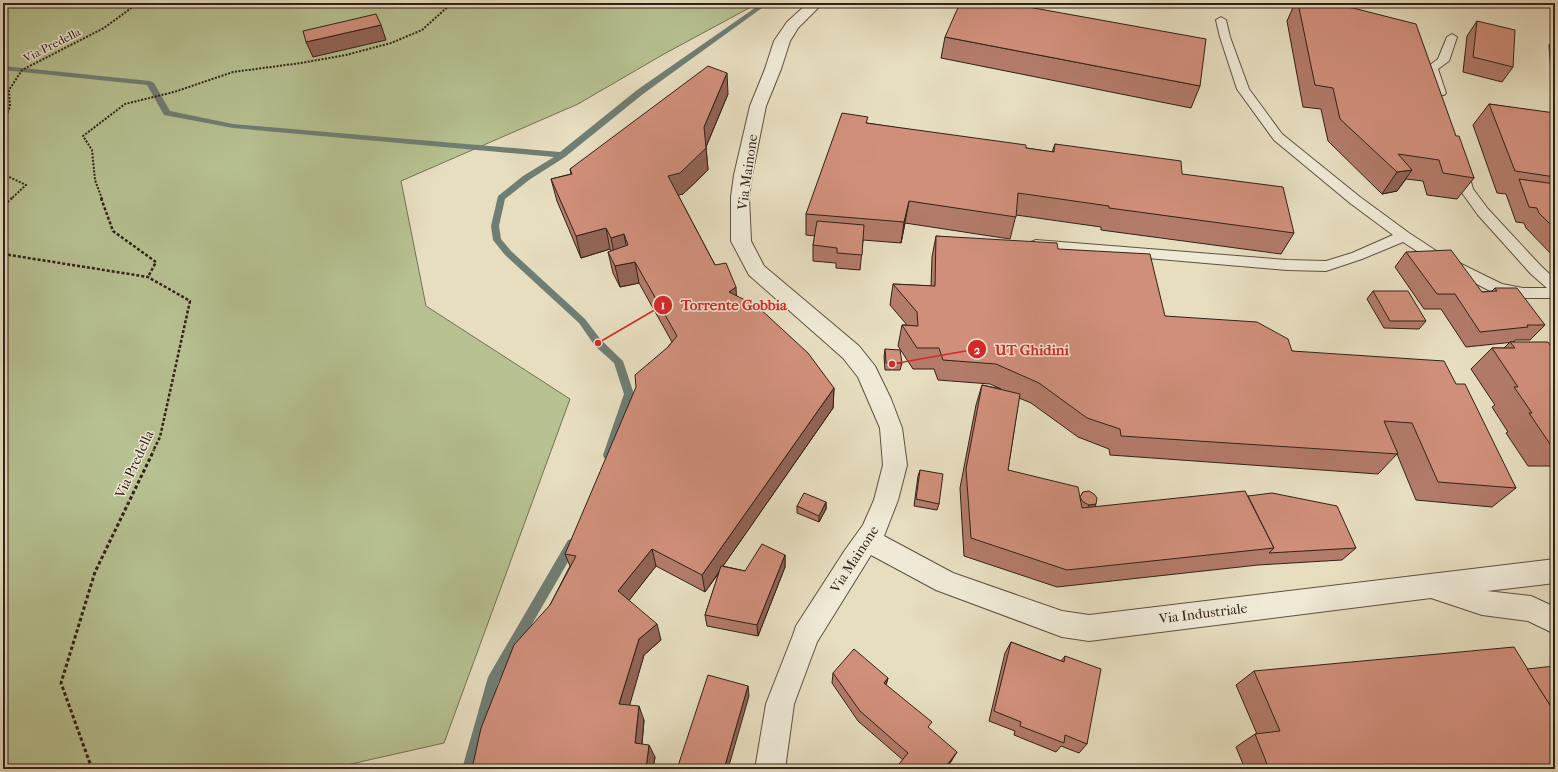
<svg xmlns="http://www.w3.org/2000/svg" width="1558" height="772" font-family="'IM FELL French Canon',serif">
<rect width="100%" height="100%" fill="#e7dec0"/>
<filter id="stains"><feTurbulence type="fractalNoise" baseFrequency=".005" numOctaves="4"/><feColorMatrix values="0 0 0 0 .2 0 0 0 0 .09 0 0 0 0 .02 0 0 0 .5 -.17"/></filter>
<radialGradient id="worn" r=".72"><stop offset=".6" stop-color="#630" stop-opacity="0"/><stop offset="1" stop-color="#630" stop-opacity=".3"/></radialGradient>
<path fill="#b7c191" stroke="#747054" d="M3,3H755L751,7L664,54L578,104L401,181L426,306L570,399L444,743L329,769H3Z"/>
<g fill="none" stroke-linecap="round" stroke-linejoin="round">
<g fill="#6f7e74" fill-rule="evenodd">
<path d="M762,3H769L643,94L565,157L529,180L505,199L499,226L501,239L511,251L585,319L601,340L623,361L634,394L613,455L612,458L608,459L604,458L603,455L624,394L614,363L595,346L579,323L505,255L493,240L491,226L498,196L523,176L554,157L233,128L164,115L147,85L3,70V66L150,81L154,83L170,111L233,124L560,152L637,90Z"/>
<path d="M572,539L576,540L578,544L576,548L498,683L476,769H462L488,677L568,540Z"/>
</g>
<defs>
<g id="service">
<path d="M1221,17L1226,20L1230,37L1249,89L1282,134L1360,197L1409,233L1441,254L1502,284L1523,288H1547L1531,274L1478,215L1460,190L1455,167L1456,164H1466L1473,189L1488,209L1541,266L1555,279V298H1523L1494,293L1431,260L1403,242L1362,259L1326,271L1287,270L1031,248L1029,245L1031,242L1036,240L1287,260L1326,261L1352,253L1393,235L1350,203L1274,140L1237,89L1220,37L1216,20Z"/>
<path d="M1452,34L1457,37L1449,61L1438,69L1446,93L1444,95H1436L1434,93L1426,68L1438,59L1447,37Z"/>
</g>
<path id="minor" d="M808,3H823L798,28L790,41L781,69L766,106L752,175L749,197L751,241L764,266L859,346L875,366L891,399L902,428L907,465L898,500L884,536L953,573L1062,611L1089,615L1555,559V583L1487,591L1531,596L1555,607V634L1528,621L1482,615L1431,598L1089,641L1062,637L936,590L871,555L817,642L794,704L785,769H755L766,704L793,635L796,626L845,550L863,525L874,500L883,465L880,428L858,377L843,358L749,275L731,241V197L734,175L750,106L765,69L774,41L787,22Z"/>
</defs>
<use href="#service" stroke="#5f5041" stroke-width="2"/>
<use href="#minor" stroke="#5f5041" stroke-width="2"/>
<g stroke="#322017" stroke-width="2" stroke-dasharray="2 1.5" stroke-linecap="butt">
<path d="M3,122L10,107L9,90L22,70L104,28L138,3"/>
<path d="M3,174L26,185L11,199"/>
<path d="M102,199L95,180L92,150L83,136L125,104L174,92L233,72L301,63L346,55L391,43L422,30L452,3"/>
</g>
<g stroke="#322017" stroke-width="2.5" stroke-dasharray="3 2" stroke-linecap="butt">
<path d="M101,198L113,231L156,262L148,277"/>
<path d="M3,206L12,198"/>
<path d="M3,254L148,277L190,301L160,437L153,451"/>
</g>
<path stroke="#322017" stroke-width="3" stroke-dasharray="3.5 2.5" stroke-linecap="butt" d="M92,769L61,683L95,572L154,450"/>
<use href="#service" fill="#efead6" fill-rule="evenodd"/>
<use href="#minor" fill="#efead6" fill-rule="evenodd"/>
</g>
<g fill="#b37b6a" stroke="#322017">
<path d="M1295,3H1319L1456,136L1474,178L1457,199L1427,195L1423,181L1406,179L1397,191L1382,194L1328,141L1321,109L1303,107L1287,21Z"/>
<path d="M1477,21L1513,67L1502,82L1463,72L1467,36Z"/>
<path d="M945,37L1200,86L1191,108L941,58Z"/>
<path d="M1555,37V89L1552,88L1549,45Z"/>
<path d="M728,94L706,147L708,170L683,194L678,195L715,265L737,296L834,388L833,408L723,566L745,571L785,555V567L758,636L707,626L705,615L719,573L705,592L656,566L629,600L661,640L644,655L629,705L644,720L642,744L655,757L653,769L550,605L570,566L565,554L668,347L672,342L639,283L620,287L613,273L608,252L611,251L610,249L581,258L557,201L551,179L571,174L570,169Z"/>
<path d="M1489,104L1555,114V258L1526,228L1524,223L1516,222L1506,194L1497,193L1473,125Z"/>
<path d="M867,123L1052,152L1055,144L1182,174L1294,233L1281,254L1101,230V227L1016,215L1010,239L905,223L901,243L863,240L860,270L836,268V263L813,261V245L815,236L806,235V214Z"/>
<path d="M936,236L1058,249L1165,316L1292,351L1456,384L1516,488L1492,507L1416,500L1397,454L1378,474L1110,455L1109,449L1078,437L1031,403L1019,398L1008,470L1080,498L1083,492L1096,504L1094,507L1248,496L1356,548L1342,560L1258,565L1057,587L964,556L960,488L976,405L982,385L1001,389L990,384L938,380L934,369H913L898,346L902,325H907L890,305L893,284L931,286L932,257Z"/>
<path d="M1406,252L1482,292L1492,291L1495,288L1545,325L1530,340H1515L1514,342L1466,347L1441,309H1424L1395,267Z"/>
<path d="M1373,291L1426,321L1419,329L1384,328L1367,299Z"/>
<path d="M1510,342L1555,352V466H1528L1506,433L1508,432L1492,407L1495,405L1471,369L1492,348H1504Z"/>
<path d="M885,349L902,363L900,370H885L884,357Z"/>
<path d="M920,470L939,504L937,510L914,506L918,476Z"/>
<path d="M826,502V509L819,522L797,513V506Z"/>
<path d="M1011,642L1061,661L1065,656L1087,744L1079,753L1061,746L1056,752L1014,735L1015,731L989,721L1005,653Z"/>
<path d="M1254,671L1555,769H1245L1236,747L1255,734H1257L1236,685Z"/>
<path d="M833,673L888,678L886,685L929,728L952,760L946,769H895L903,760L858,721L832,683Z"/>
</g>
<g fill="#926456" stroke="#322017">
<path d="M381,25L386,40L313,57L306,42Z"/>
<path d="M727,73L728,94L705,149L706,148L708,170L683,194L671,197L668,176L704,127Z"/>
<path d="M1412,170L1397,191L1382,194L1397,172Z"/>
<path d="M909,201L905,223L901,243L904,222Z"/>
<path d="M606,228L610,249L581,258L576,236Z"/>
<path d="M624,234L628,255L615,259L611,238Z"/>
<path d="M635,262L639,283L620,287L615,266Z"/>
<path d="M736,287L737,308L729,292Z"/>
<path d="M834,388L833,408L705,592L702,575Z"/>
<path d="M826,502V509L819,522V516Z"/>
<path d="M1096,504L1085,522L1079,524L1089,505Z"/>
<path d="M652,549L656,566L624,607L618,591Z"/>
<path d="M785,555V567L758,636L757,625Z"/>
<path d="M657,624L661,640L644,655L626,718L619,704L639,639Z"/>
<path d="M888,678L885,688L884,683Z"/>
<path d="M748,686L749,696L728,769H724Z"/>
<path d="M639,706L644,720L641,755L635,743Z"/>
<path d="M649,745L655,757L653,769H646Z"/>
<path d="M957,752L952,760L946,769H944Z"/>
</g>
<g fill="#d08f7b" stroke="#322017">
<path d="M960,3H1006L1206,39L1200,86L945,37Z"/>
<path d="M1298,3H1319L1353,8L1416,24L1456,136H1459L1474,178L1443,173L1439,160L1398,154L1412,170L1397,172L1340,119L1333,88L1315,85Z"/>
<path d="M376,14L381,25L306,42L303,31Z"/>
<path d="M1477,21L1515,30L1513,67L1473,57Z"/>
<path d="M708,66L727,73L704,127L706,148L680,173L668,176L715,265L726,263L736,287L729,292L757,306L808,353L834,388L702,575L652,549L618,591L657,624L639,639L619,704L639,706L635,743L649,745L646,769H472L481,728L514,645L550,605L576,556L565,554L636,387L635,375L668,347L677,336L635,262L615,266L608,252L628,245L624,234L611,238L606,228L576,236L551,179L572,174L570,169Z"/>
<path d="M1489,104L1555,113V177L1515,171Z"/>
<path d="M842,113L868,117L866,123L1026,145V148L1054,152L1055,144L1181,161L1182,174L1283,187L1294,233L1109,208V206L1018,193L1016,217L909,201L904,222L806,214Z"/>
<path d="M1519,179L1555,184V229L1539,213L1537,208L1529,207Z"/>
<path d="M817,221L864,225L862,255L837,253V248L813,245Z"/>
<path d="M936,236L1057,243L1058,249L1150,254L1165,316L1257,322L1288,339L1292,351L1444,361L1456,384H1465L1516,488L1438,482L1412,423L1384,421L1398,454L1121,436L1120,429L1087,418L1039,383L996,364L943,360L939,348H917L902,325L918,326L917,312L893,284L935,286Z"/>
<path d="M1451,250L1482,292L1497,291L1495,288H1517L1545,325H1527L1528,327L1480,332L1455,294H1437L1406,252Z"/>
<path d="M1373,291H1408L1426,321H1390Z"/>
<path d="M1510,342H1548L1555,352V447H1552L1529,413H1532L1514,387H1518L1492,348H1515Z"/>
<path d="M885,349L900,350L902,363H886Z"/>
<path d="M982,385L1020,394L1008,470L1078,487L1082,508L1245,491L1274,548L1067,570L971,538L966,469Z"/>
<path d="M920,470L943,474L939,504L916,499Z"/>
<path d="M1089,491L1094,494L1097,498L1096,504L1089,505L1083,502L1080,497L1083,492Z"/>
<path d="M804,493L826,502L819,516L797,506Z"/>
<path d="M1272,493L1337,506L1356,548L1269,553L1274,548L1248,496Z"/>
<path d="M762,544L785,555L757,625L705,615L721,566L745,571Z"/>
<path d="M1011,642L1064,662L1065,656L1101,669L1087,744L1065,735L1064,743L1020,726L1021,722L994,711Z"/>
<path d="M1514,647L1555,713V769H1269L1255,734L1280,731L1254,671Z"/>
<path d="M854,649L888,678L884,683L932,722L928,727L957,752L944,769H895L908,753L860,711L833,673Z"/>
<path d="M1555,666V713L1527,669Z"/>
<path d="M708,675L748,686L724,769H677Z"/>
</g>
<g text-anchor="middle" stroke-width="3" stroke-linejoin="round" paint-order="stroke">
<g font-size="12" fill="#322017" stroke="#efead6">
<text transform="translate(52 45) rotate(-27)" y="4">Via Predella</text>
</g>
<g font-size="14" fill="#322017" stroke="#efead6">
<text transform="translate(747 172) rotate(-82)" y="5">Via Mainone</text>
<text transform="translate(134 464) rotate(-65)" y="5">Via Predella</text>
<text transform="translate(854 559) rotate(-57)" y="5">Via Mainone</text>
<text transform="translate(1203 613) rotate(-7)" y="5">Via Industriale</text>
</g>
</g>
<path fill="none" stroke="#d62828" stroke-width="1.5" d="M598 343L663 305M892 364L977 349"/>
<g fill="#d62828" stroke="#efead6" stroke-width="1.5">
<circle cx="598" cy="343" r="4"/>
<circle cx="892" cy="364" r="4"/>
<circle cx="663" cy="305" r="10"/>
<circle cx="977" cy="349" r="10"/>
</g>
<g font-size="12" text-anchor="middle" font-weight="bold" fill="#fff">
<text x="663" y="309">1</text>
<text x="977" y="354">2</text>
</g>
<g font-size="15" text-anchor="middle" font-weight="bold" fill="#d62828" stroke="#efead6" stroke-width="3" stroke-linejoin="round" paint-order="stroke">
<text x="734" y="310">Torrente Gobbia</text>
<text x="1032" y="355">UT Ghidini</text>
</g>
<rect width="1558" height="772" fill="none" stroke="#e7dec0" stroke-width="16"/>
<rect x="4" y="4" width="1550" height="764" fill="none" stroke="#322017" stroke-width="2"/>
<rect x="8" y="8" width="1542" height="756" fill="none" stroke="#322017"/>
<rect width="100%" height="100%" filter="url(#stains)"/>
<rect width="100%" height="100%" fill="url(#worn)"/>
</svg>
